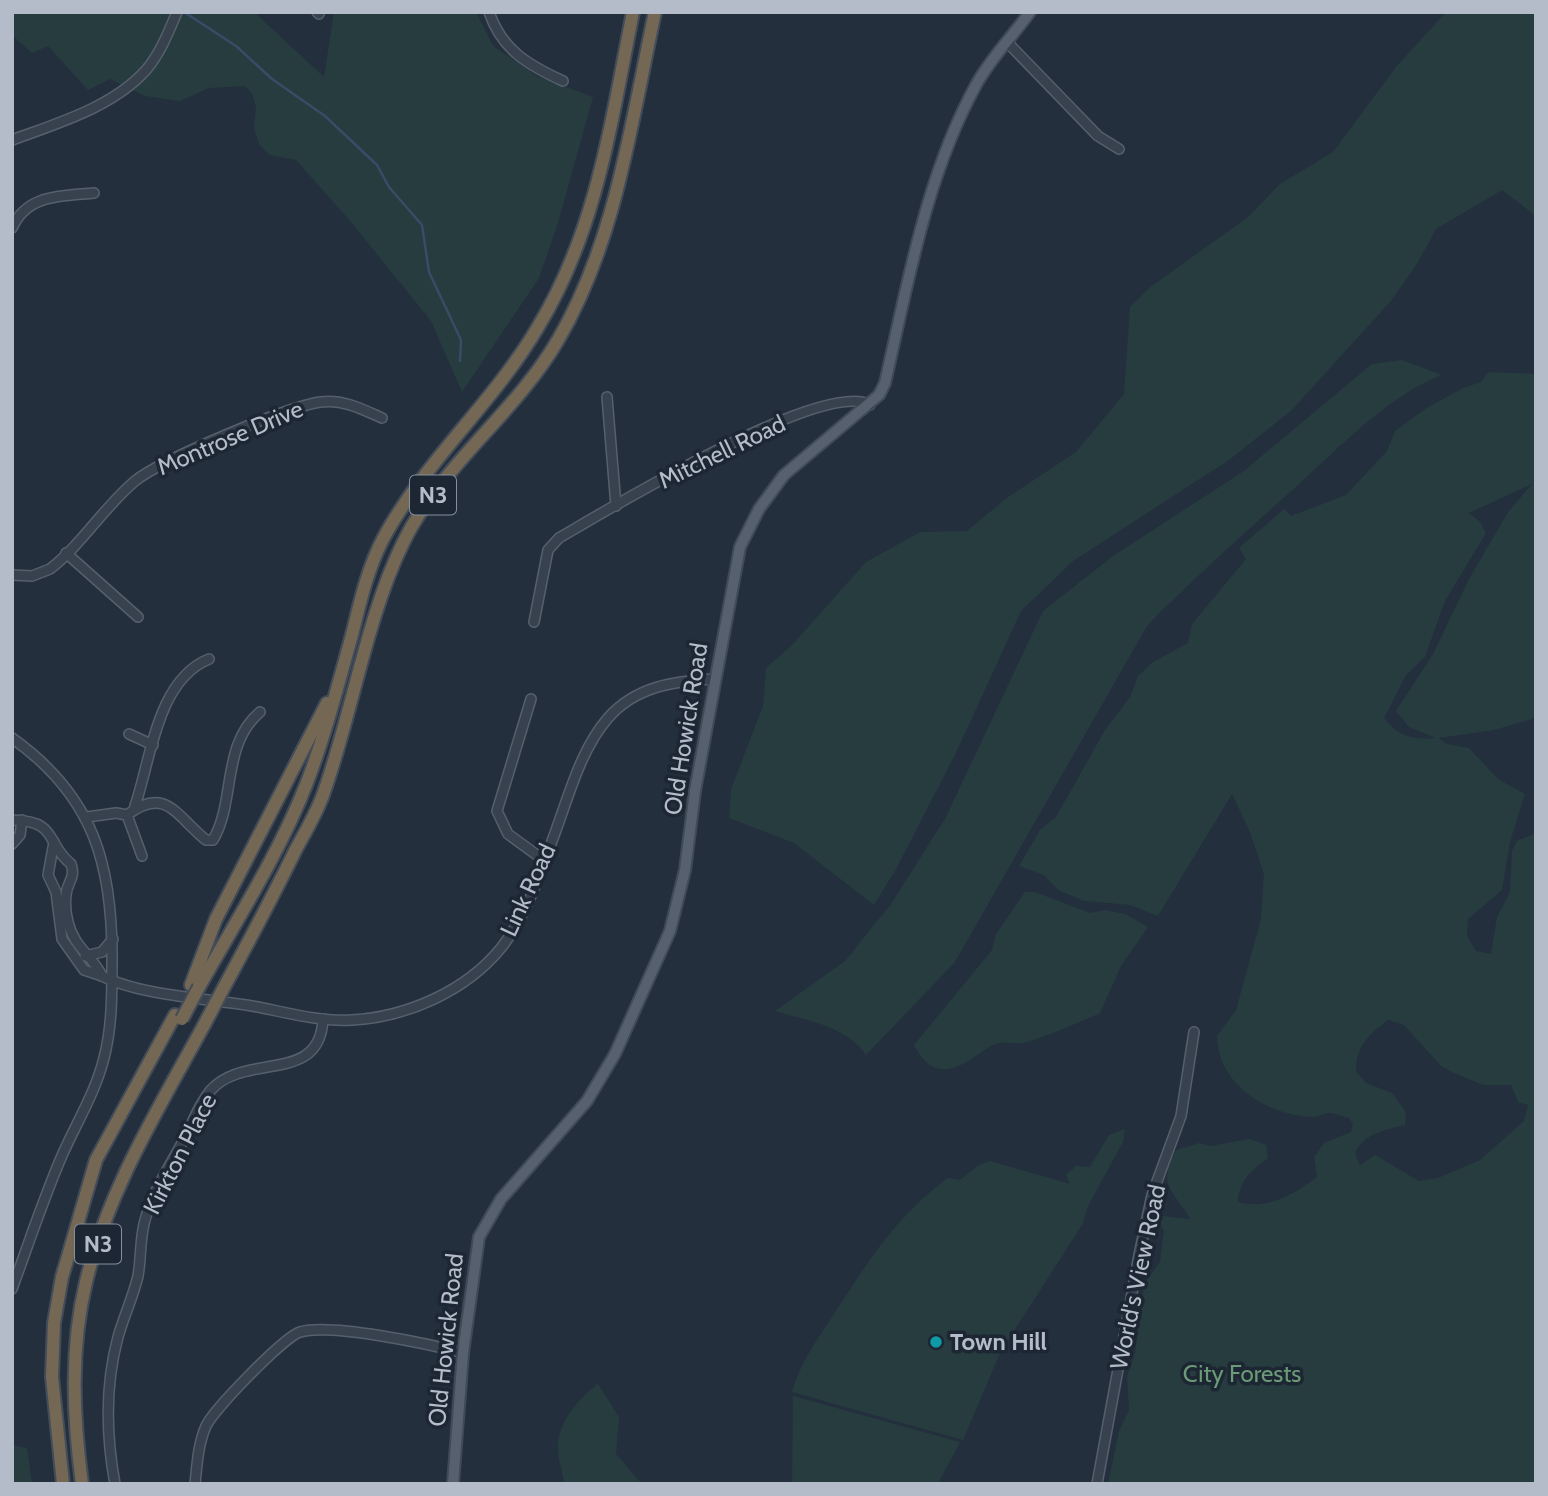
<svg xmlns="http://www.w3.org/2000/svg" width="1548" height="1496" font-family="Cabin,sans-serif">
<rect width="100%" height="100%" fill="#242f3e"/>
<g fill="#263c3f" fill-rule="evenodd">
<path d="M12,12H254L324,77L334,12H476L493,46L537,76L593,97L558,223L539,278L462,392L431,321L351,222L296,160L269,155L259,144L254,128L256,107L252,93L245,86L209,88L180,101L145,96L110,79L88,90L48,46L32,53L12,35Z"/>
<path d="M1446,12H1536V216L1502,190L1436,229L1417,264L1390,302L1291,411L1229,460L1073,561L1021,611L955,755L896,869L874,905L794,843L729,818L731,789L763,706L766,668L792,645L866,562L920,532L967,531L1008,497L1076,452L1124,394L1130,307L1149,288L1248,217L1280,184L1333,152L1396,67Z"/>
<path d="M1402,360L1442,375C1388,396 1342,445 1299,484C1248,530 1196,576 1147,626L955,962L866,1055C847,1026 807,1021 775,1011L845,961L891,904L946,817L1043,611L1113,556L1244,471L1372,364Z"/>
<path d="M1488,372L1536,374V714L1532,719L1494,730L1439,738L1447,744L1469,748L1498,779L1525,794L1510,842L1502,890L1468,919L1467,936L1476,951L1491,954L1497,917L1510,892L1512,851L1517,841L1536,833V1484H1108L1119,1431L1129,1410L1127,1376L1135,1354L1144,1284L1160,1262L1164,1230L1153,1221L1161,1216L1190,1219C1172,1187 1157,1188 1176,1150L1199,1143L1210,1146L1250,1139L1266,1145L1268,1158C1252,1170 1239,1180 1238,1202C1268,1210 1293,1195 1317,1177L1314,1157L1324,1143L1351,1132L1353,1124L1349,1118C1342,1116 1334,1113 1328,1113C1322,1114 1318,1117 1312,1117C1267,1115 1218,1085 1217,1036L1236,1010L1261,919L1264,874L1250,832L1232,794L1158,916L1130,905L1084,901L1058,890L1044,875L1019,866L1040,830L1056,817L1105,730L1130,697L1138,676L1153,662L1188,643L1192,624L1246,559L1239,548L1284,509L1291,516L1346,495L1387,451L1395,431L1425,409L1463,388L1481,382ZM1532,484L1508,512L1470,577L1433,654L1396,711L1409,727L1436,738C1412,740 1398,736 1384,718L1406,675L1425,657L1445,601L1486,533L1480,522L1469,513ZM1388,1020L1404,1025L1441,1066L1454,1073L1483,1085H1511L1518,1102L1528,1105L1524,1121L1480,1160L1438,1178L1419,1181L1375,1155L1360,1165L1355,1153C1364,1133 1385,1130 1405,1125L1406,1112L1392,1093L1366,1083L1356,1071C1356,1046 1369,1034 1388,1020Z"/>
<path d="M1025,892H1035L1090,913L1105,910L1125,914L1148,927L1121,966L1100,1013C1088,1019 1035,1041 1023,1043C1011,1044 1002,1040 991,1046C975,1055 957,1074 936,1068C926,1065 919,1054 914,1045L992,950L996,934Z"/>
<path d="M1125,1129L1123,1142L1088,1206L1082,1225L1001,1351L963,1440L792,1392C799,1365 817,1340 832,1317C866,1264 897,1215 948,1178L960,1180L977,1166L990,1161L1070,1184L1066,1175L1076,1166L1090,1167L1109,1135Z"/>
<path d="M598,1384L619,1417L616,1454L642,1484H564C563,1472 558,1461 558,1450C556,1424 579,1398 598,1384Z"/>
<path d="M793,1396L960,1442L938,1484H792Z"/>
<path d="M12,1445L27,1448L32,1484H12Z"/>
</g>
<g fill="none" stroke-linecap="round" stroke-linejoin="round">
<path stroke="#394c67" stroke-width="2.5" d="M184,12L236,46L272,79L325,116L377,165L389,187L422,225L429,272L461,340L460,361"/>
<defs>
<g id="minor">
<path d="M317,12L319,14"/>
<path d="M489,12C502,50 528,65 563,81"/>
<path d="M1007,42L1098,136L1119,149"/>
<path d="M12,140C58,123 113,107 146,70C160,54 169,31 177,12"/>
<path d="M12,228C27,194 61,196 94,193"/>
<path d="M607,397L616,506"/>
<path d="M66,553L138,617"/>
<path d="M12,575L32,576L50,569C82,544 104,507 135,481C161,460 288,406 321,402C343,399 362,409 382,418"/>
<path d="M534,622L548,550L559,538C607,510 825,378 870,405"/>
<path d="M531,699L497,811L508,834L545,861"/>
<path d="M129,734L153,745"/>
<path d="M12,738C95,797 113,867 112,963C112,995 112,1027 104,1058C95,1095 72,1130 58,1165C41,1206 27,1248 12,1289"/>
<path d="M135,806C151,759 157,680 209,659"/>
<path d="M127,815C166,785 177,817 206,840H213C236,801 221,745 260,712"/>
<path d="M87,817L116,813L127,815L142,856"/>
<path d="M12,820C59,821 45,843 71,864C76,878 67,882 66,895C65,903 66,914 68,922C74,948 93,956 102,976C141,996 214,999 258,1007C288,1013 321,1022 352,1020C407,1017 466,991 501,948C527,915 541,871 555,833C569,795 581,749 608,718C636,686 675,681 714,679"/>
<path d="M54,842L48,875L56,892L62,939L84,970L102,976"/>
<path d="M12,844L20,835L22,820"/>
<path d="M85,956L102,952L113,939"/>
<path d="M115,1484C106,1435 105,1385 118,1337C124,1316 133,1297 138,1276C141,1259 140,1241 144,1224C151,1194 168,1169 182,1143C192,1125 197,1107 210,1091C244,1051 320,1086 323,1019"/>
<path d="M195,1484C197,1465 198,1444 206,1426C213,1410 284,1337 300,1332C331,1323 429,1344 463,1353"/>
<path d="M1097,1484L1139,1255L1152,1195L1181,1116L1194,1032"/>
</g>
<path id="major" d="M453,1484L463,1353L479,1237L501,1199L587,1101L615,1054L670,931L685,870L695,791L740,547L759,509L784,475L879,395L885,383C908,283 926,176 976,85C990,59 1012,37 1030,12"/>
<g id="highway">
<path d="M191,985L216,919L327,703"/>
<path d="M199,987C236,921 278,856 306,785C325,736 338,685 352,635C360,602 368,567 384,537C426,460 494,402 538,327C597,230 611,122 633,12"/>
<path d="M222,991C247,945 272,898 295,851C305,832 317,813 324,792C352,713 367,616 403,543C440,466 515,414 558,340C616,241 631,123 655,12"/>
<path d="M63,1484L52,1377L54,1323L62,1277L96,1160L175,1015"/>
<path d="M82,1484C73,1417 70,1348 86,1282C108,1190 159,1108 204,1025"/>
</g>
</defs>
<use href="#minor" stroke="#565f6c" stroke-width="12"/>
<use href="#major" stroke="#414a57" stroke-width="14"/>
<use href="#highway" stroke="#434c59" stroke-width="16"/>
<use href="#minor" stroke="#38414e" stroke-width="9"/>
<use href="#major" stroke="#56606e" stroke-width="10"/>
<use href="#highway" stroke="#746855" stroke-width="12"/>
<defs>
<g id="highway-bridge">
<path d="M182,1019L199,987"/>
<path d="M204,1025L222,991"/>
</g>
</defs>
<use href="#highway-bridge" stroke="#434c59" stroke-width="16" stroke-linecap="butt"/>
<use href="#highway-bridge" stroke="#746855" stroke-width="12"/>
</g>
<circle fill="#0f9aa8" stroke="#1d2633" stroke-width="2.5" cx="936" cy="1342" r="7"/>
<g text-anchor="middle" stroke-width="7" stroke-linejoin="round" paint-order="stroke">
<g fill="#1d2633" stroke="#878f9c" stroke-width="2">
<rect x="410" y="475.5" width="46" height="39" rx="5"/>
<rect x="75" y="1224.5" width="46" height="39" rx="5"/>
</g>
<g font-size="23" font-weight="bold" fill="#b4bcc9">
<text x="433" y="503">N3</text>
<text x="98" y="1252">N3</text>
</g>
<g font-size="24" fill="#b4bcc9" stroke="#1d2633">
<text transform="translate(230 438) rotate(-23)" y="8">Montrose Drive</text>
<text transform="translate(722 452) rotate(-26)" y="8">Mitchell Road</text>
<text transform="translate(686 729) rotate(-81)" y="8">Old Howick Road</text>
<text transform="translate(528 890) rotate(-65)" y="8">Link Road</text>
<text transform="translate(180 1154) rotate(-63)" y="8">Kirkton Place</text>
<text transform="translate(1138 1277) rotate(-78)" y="8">World's View Road</text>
<text transform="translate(446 1340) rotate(-84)" y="8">Old Howick Road</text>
</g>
<g font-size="24" font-weight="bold" fill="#b4bcc9" stroke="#1d2633" text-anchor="start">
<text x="950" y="1350">Town Hill</text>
</g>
<g font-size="24" fill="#6b9a76" stroke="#1d2633">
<text x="1242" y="1382">City Forests</text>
</g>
</g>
<rect width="1548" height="1496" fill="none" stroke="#b4bcc9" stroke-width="28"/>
</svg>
